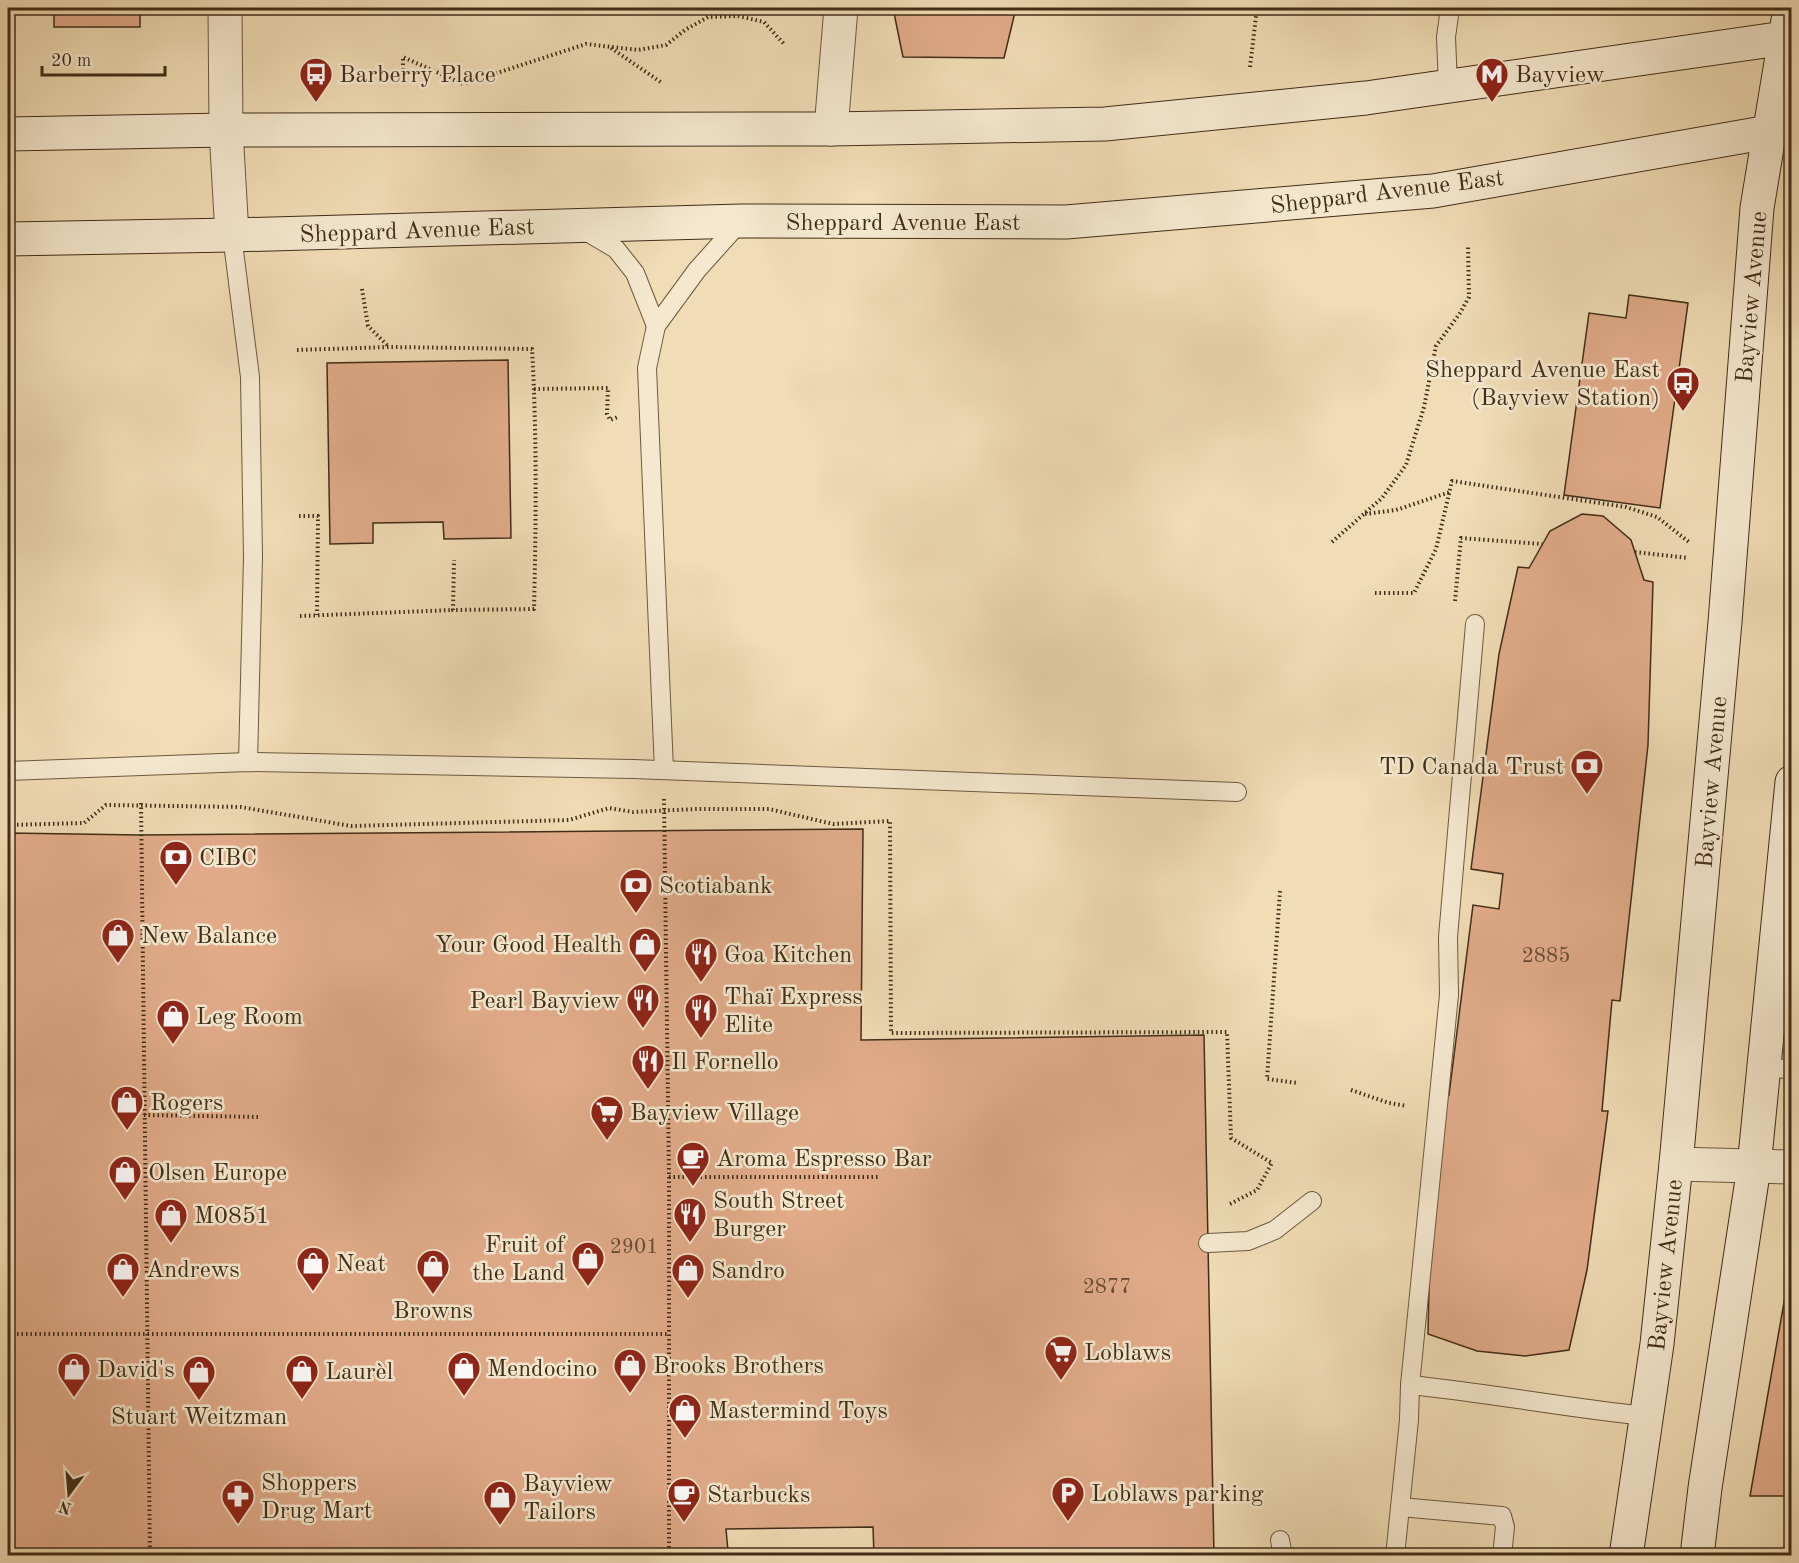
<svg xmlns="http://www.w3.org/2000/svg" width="1799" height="1563" font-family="'Old Standard TT',serif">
<rect width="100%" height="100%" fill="#f0dcb5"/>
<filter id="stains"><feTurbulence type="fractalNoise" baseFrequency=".00333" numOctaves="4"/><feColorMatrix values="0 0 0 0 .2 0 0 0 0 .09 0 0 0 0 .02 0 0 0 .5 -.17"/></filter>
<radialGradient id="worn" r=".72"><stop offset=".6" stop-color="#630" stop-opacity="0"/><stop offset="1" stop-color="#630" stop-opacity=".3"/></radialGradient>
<g fill="#e1ab8a" stroke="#412d17" stroke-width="1.5">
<path d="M8,8H39V10L8,11Z"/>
<rect x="54" y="8" width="86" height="19"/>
<path d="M893,8H1016L1004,58L903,57Z"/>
<path d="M1629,295L1688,303L1660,508L1564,495L1589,313L1626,318Z"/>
<path d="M508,360L511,538L444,539L443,522L373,523V543L330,544L327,363Z"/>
<path d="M1582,514L1603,516L1631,540L1644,580L1653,582L1648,745L1620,1001L1612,1000L1602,1111H1608L1587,1270L1569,1350L1525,1356L1477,1351L1428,1334L1430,1241L1443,1094L1449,1095L1473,905L1499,909L1503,874L1471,869L1499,654L1518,567L1529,568L1550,531Z"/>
<path d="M863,829L861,1040L1204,1035L1214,1556H874L873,1527L726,1529L728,1551L478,1556H8V833L141,835Z"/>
<path d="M1792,1257V1496H1750Z"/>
<rect x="1787" y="1525" width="5" height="31"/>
</g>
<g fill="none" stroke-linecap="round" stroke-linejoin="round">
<defs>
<g id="lane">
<path d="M1448,86L1446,37L1450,8"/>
<path d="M582,229L616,249L635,273L656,326"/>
<path d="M232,235L250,377L253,557L248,762"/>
<path d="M664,770L647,368L656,326L697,270L741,221"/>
<path d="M8,771L248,762L633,769L1237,792"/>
<path d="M1763,1068L1792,1069"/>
<path d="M1208,1243L1248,1241L1275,1230L1312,1201"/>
<path d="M1410,1385L1449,995L1448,937L1475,624"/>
<path d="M1400,1507L1502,1516L1505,1527L1502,1556"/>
<path d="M1280,1540L1283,1556"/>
<path d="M1395,1556L1409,1420L1410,1385C1489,1393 1567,1408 1646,1416"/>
</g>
<g id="street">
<path d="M225,8L226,130L232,235"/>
<path d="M831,129L841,8"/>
<path d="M1676,1164L1792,1167"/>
</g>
<g id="secondary">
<path d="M8,134L226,130L831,129L1105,124L1366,98L1792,37"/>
<path d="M8,239L232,235L741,221L1066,222L1433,191L1792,128"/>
<path d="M1626,1556L1657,1344L1676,1164L1725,622L1757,208L1790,8"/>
<path d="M1697,1556L1705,1488L1754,1167L1792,782"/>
</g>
</defs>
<use href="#lane" stroke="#6d593e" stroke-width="20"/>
<use href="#street" stroke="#6d593e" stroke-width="35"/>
<use href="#secondary" stroke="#412d17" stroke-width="35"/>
<g stroke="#412d17" stroke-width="4" stroke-dasharray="1.5 3" stroke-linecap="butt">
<path d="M1592,8V11"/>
<path d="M611,48L662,83"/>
<path d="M1250,67L1257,8"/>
<path d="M403,83V57L463,84L586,44L638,50L666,45L685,30L708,17L738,16L764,22L785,45"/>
<path d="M362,289L368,326L389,347"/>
<path d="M297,350L389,347L532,349C537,436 536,523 534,609L453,610L454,560"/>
<path d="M534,389L608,388L607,414L610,420L618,417"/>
<path d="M1365,514L1396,510L1450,492"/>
<path d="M299,516H318L317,615"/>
<path d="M1332,542L1382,498L1406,465L1424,407L1436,346L1460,313L1469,297L1468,245"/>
<path d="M1635,552L1688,558"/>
<path d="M1375,593H1414L1436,549L1452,481L1626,507L1657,517L1689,542"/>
<path d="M1455,601L1461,538L1542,544"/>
<path d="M300,616L453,610"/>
<path d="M664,799L669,1177V1552L666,1556"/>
<path d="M141,803L150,1556"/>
<path d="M8,825L84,823L106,805L241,807L351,826L569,820L609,808L633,812L696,809H769L833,824L890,821L891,1033L1227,1032L1231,1138L1272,1163L1257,1190L1230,1204"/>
<path d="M1280,891L1267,1079L1298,1083"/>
<path d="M1351,1090L1389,1103L1407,1106"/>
<path d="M144,1115L260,1117"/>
<path d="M669,1177H878"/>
<path d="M8,1334H668"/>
</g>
<use href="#lane" stroke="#f5e8cf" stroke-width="18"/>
<use href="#street" stroke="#f5e8cf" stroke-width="33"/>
<use href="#secondary" stroke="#f5e8cf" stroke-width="33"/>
</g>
<defs>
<symbol id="bus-pin" viewBox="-11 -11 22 30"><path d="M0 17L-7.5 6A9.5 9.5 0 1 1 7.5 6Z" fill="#8f2418" stroke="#f5e8cf"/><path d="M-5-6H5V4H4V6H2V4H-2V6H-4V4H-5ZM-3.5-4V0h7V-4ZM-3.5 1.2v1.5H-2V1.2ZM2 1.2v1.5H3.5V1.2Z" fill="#fff"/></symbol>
<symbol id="metro-pin" viewBox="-11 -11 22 30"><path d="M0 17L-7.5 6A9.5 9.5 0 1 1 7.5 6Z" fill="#8f2418" stroke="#f5e8cf"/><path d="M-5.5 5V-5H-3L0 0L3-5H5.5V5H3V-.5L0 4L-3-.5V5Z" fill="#fff"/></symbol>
<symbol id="bank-pin" viewBox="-11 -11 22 30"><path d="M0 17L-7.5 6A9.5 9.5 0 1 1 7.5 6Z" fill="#8f2418" stroke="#f5e8cf"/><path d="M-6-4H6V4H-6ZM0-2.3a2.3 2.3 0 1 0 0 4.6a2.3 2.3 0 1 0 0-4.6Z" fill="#fff"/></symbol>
<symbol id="shop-pin" viewBox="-11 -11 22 30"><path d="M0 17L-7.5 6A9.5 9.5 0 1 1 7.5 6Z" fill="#8f2418" stroke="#f5e8cf"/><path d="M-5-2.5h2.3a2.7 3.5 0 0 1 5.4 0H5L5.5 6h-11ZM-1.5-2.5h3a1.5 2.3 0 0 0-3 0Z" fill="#fff"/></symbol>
<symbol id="restaurant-pin" viewBox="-11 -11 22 30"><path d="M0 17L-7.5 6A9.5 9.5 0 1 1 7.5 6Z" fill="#8f2418" stroke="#f5e8cf"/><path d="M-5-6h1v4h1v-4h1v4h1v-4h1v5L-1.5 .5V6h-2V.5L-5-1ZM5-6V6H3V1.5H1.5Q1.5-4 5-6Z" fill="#fff"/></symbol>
<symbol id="supermarket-pin" viewBox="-11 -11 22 30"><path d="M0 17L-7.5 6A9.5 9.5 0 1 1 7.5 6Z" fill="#8f2418" stroke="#f5e8cf"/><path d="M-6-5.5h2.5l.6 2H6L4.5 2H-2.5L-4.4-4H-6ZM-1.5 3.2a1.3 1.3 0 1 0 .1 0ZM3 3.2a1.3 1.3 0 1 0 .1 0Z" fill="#fff"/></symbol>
<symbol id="cafe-pin" viewBox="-11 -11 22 30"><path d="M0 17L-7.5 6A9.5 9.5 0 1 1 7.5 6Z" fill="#8f2418" stroke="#f5e8cf"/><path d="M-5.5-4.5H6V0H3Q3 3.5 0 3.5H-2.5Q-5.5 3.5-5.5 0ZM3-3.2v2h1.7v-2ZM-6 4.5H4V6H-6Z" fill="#fff"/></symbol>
<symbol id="parking-pin" viewBox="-11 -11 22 30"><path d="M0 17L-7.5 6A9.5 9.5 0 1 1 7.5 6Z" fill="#8f2418" stroke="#f5e8cf"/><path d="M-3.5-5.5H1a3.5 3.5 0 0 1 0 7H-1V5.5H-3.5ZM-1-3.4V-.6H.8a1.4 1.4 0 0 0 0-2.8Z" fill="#fff"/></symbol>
<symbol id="pharmacy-pin" viewBox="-11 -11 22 30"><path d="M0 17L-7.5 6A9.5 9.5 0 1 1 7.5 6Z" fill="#8f2418" stroke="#f5e8cf"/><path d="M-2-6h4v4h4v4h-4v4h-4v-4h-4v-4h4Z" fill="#fff"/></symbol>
</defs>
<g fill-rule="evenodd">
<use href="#bus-pin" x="297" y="55" width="38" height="52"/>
<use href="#metro-pin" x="1473" y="55" width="38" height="52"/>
<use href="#bus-pin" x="1664" y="364" width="38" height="52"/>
<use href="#bank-pin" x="1568" y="747" width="38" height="52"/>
<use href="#bank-pin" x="157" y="838" width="38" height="52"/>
<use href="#bank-pin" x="617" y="866" width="38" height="52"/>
<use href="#shop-pin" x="99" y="916" width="38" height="52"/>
<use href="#shop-pin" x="626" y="925" width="38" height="52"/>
<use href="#restaurant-pin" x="682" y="935" width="38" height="52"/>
<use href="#restaurant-pin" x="624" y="981" width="38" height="52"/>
<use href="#restaurant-pin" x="682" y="991" width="38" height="52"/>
<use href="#shop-pin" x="154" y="997" width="38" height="52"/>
<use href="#restaurant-pin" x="629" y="1042" width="38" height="52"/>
<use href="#shop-pin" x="108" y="1083" width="38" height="52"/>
<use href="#supermarket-pin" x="588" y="1093" width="38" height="52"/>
<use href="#cafe-pin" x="674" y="1139" width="38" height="52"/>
<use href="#shop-pin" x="106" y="1153" width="38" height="52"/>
<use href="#restaurant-pin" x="671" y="1195" width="38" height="52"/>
<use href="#shop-pin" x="152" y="1196" width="38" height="52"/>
<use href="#shop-pin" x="569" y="1239" width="38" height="52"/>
<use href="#shop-pin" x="294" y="1244" width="38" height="52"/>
<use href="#shop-pin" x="414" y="1247" width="38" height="52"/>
<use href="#shop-pin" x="104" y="1250" width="38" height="52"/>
<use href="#shop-pin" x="669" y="1251" width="38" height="52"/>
<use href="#supermarket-pin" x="1042" y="1333" width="38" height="52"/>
<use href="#shop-pin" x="611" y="1346" width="38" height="52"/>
<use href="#shop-pin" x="445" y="1349" width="38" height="52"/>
<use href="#shop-pin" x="55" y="1350" width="38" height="52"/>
<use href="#shop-pin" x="283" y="1352" width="38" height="52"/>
<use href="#shop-pin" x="180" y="1353" width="38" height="52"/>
<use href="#shop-pin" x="666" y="1391" width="38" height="52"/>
<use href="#parking-pin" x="1049" y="1474" width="38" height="52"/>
<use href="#cafe-pin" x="665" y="1475" width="38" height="52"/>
<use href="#pharmacy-pin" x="219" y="1477" width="38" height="52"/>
<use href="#shop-pin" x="481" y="1478" width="38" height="52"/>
</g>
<g text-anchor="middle" stroke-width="5" stroke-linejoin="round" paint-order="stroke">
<g font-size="21" fill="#694c34">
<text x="1546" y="962">2885</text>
<text x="634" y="1253">2901</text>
<text x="1107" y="1293">2877</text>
</g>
<g font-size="24" fill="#412d17" stroke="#f5e8cf" text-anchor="start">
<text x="339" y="82">Barberry Place</text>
<text x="1515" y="82">Bayview</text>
<text x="1660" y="377" text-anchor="end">Sheppard Avenue East<tspan x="1660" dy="28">(Bayview Station)</tspan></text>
<text x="1564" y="774" text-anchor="end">TD Canada Trust</text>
<text x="199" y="865">CIBC</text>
<text x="659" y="893">Scotiabank</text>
<text x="141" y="943">New Balance</text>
<text x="622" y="952" text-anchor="end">Your Good Health</text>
<text x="724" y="962">Goa Kitchen</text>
<text x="724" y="1004">Thaï Express<tspan x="724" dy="28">Elite</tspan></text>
<text x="620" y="1008" text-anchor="end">Pearl Bayview</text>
<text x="196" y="1024">Leg Room</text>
<text x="671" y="1069">Il Fornello</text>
<text x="150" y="1110">Rogers</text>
<text x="630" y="1120">Bayview Village</text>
<text x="716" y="1166">Aroma Espresso Bar</text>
<text x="148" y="1180">Olsen Europe</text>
<text x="713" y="1208">South Street<tspan x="713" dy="28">Burger</tspan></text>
<text x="194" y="1223">M0851</text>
<text x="565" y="1252" text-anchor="end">Fruit of<tspan x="565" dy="28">the Land</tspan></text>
<text x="336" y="1271">Neat</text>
<text x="146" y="1277">Andrews</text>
<text x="711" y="1278">Sandro</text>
<text x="433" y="1318" text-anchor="middle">Browns</text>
<text x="1084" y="1360">Loblaws</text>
<text x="653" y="1373">Brooks Brothers</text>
<text x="487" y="1376">Mendocino</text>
<text x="97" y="1377">David's</text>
<text x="325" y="1379">Laurèl</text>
<text x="708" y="1418">Mastermind Toys</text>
<text x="199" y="1424" text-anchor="middle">Stuart Weitzman</text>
<text x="261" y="1490">Shoppers<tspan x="261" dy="28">Drug Mart</tspan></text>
<text x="523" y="1491">Bayview<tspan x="523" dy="28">Tailors</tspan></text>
<text x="1091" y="1501">Loblaws parking</text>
<text x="707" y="1502">Starbucks</text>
</g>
<g font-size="24" fill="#412d17" stroke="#f5e8cf">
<text transform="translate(1387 191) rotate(-7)" y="8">Sheppard Avenue East</text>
<text x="903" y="230">Sheppard Avenue East</text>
<text transform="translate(417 230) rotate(-2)" y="8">Sheppard Avenue East</text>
<text transform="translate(1751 297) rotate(-85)" y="8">Bayview Avenue</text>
<text transform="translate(1711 782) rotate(-85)" y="8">Bayview Avenue</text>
<text transform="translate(1665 1265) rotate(-84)" y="8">Bayview Avenue</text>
</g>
</g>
<rect width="1799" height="1563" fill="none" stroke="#f0dcb5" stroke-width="30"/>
<rect x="9" y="9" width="1781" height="1545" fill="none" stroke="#412d17" stroke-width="3"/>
<rect x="15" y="15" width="1769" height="1533" fill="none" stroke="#412d17" stroke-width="1.5"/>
<g transform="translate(69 1494) rotate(196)" stroke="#f5e8cf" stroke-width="4.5" paint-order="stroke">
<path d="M0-4.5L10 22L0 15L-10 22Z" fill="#412d17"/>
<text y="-9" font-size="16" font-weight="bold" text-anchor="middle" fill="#412d17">N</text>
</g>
<path d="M42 66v9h123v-9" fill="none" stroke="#412d17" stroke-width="3"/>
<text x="51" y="66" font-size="18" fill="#412d17" stroke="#f5e8cf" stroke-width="4.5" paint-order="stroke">20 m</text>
<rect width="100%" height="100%" filter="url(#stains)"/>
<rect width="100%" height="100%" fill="url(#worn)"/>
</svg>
